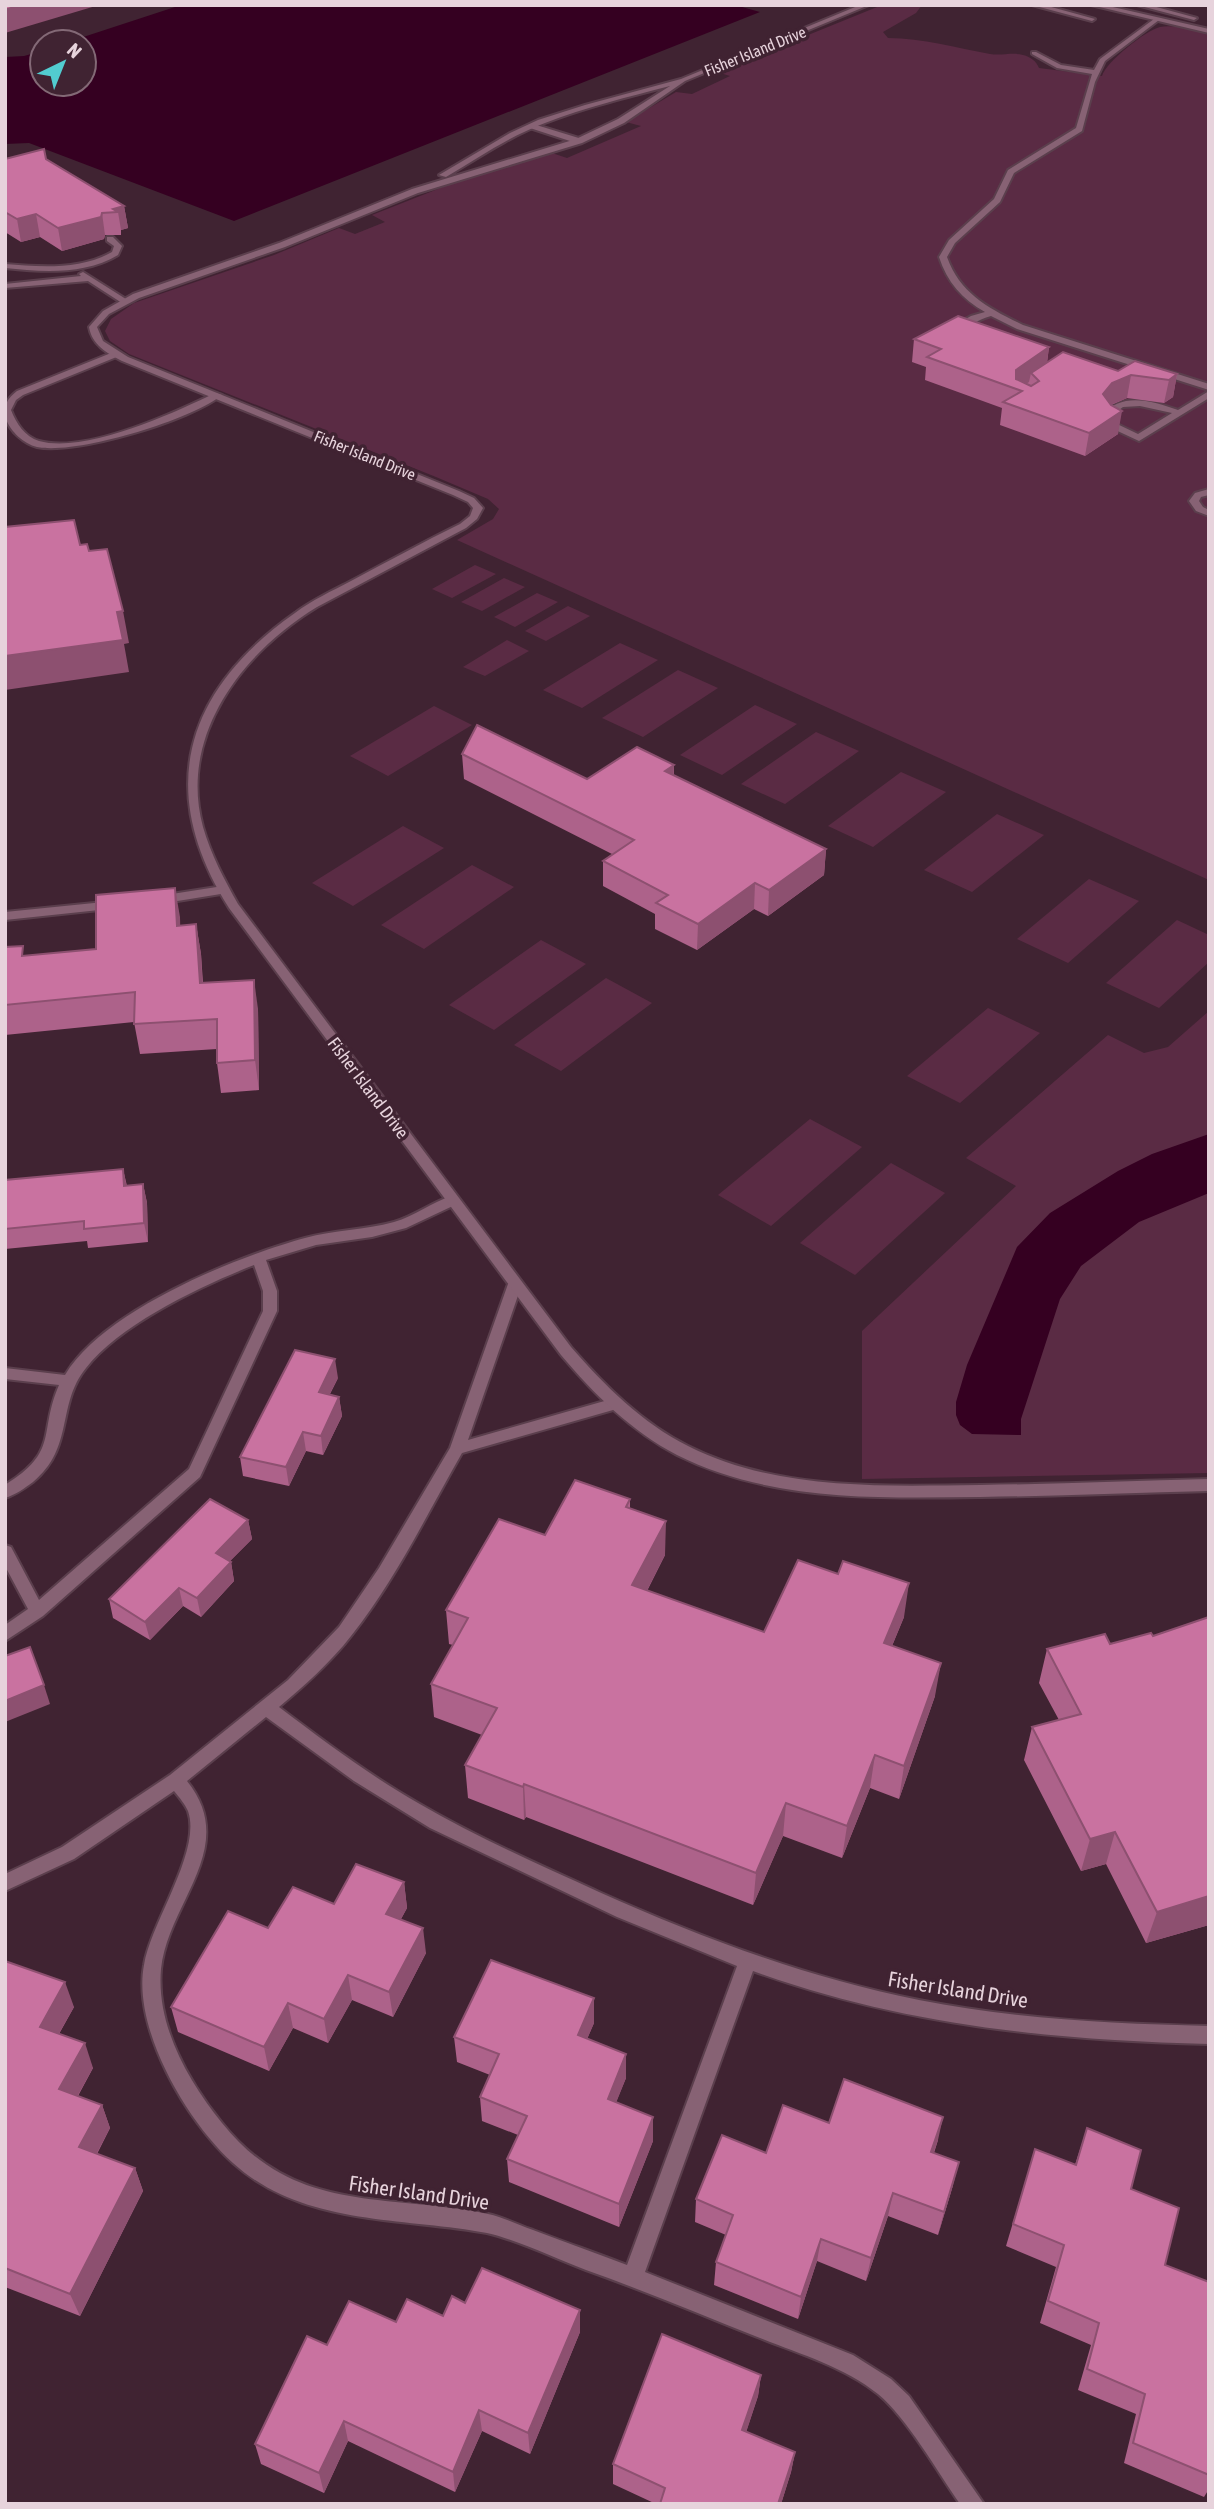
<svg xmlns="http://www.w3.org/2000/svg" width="1214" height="2509" font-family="'Asap Condensed',sans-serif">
<rect width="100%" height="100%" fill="#402332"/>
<g fill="#5a2b44">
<path d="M882,5H922L916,13L883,32L888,38C923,38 956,48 990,54C1001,56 1013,52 1023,55C1031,57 1036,61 1039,68L1102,76C1106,62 1146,30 1160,27C1175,24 1193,31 1209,33V880L457,540L493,519L499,509L488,499L436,477L129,354L110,341L105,331L111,319L134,303L274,255L339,228L355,234L385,222L372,215L453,183L552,153L567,158L641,126L626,122L676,92L692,94L730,76L717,72Z"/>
<path d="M475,565L496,574L452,598L432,589Z"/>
<path d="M504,578L525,587L482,611L461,602Z"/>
<path d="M537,593L558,602L515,627L494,617Z"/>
<path d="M568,606L590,616L546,641L525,631Z"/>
<path d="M507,640L529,651L485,676L463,667Z"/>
<path d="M620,643L658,660L582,708L543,690Z"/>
<path d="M678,670L718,688L643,737L602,718Z"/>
<path d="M755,705L797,724L722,775L680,755Z"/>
<path d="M434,706L472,725L388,776L350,756Z"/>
<path d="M816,732L859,751L785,804L741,784Z"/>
<path d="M901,772L946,792L873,847L828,826Z"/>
<path d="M997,814L1044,835L972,892L924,870Z"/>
<path d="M403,826L444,848L353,906L312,883Z"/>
<path d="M472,865L514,887L424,949L381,925Z"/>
<path d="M1089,879L1139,901L1068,963L1017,939Z"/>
<path d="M1177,920L1209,935V962L1159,1008L1106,983Z"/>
<path d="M541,940L586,964L494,1030L449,1005Z"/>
<path d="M606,978L652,1003L561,1071L514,1045Z"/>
<path d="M988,1008L1040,1033L960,1103L907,1076Z"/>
<path d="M1209,1011V1473L862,1479V1331L1016,1186L966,1158L1108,1035L1144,1053L1168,1047Z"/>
<path d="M810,1119L862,1147L771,1226L718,1195Z"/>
<path d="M891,1163L945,1193L855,1275L800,1243Z"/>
</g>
<g fill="#350021">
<path d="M181,5H735L760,12L234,221L29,143L5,144V57L24,56L42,51V84H84V42H68Z"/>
<path d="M1209,1134V1193L1139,1222L1081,1266L1060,1299L1021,1419V1435L972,1434L960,1425L956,1415V1402L967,1365L1017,1247L1050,1213L1118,1171L1152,1154Z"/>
</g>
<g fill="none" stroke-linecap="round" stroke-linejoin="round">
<defs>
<g id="service">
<path d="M1032,5H1044L1095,19L1092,21Z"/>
<path d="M1154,19L1159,20L1105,61L1095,82L1082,131L1014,173L1000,202L955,243L947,257C960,294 990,309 1023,325L1209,384V390L1017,329L991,316C978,319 964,331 951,331V327L971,316L985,312C962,299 947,282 939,257L949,240L994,199L1008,170L1076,128L1092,74L1057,68L1032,54V52H1036L1061,65L1094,70L1100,59Z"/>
<path d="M533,124L582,139L583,141L576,143L530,128Z"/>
<path d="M107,237H113L122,246L118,255C85,275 42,272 5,268V264C40,267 81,270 112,252L114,246L107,241Z"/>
<path d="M83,272L129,301L122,303L88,281L5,288V284L81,276L79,274Z"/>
<path d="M116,351L120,354L119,356L23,395L16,400L11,410C16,423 25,437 39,441C85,454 174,413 215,393L222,395C191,420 77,455 37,447C24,444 10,431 6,419C2,406 8,398 17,391Z"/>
<path d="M1209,391V398L1139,441L1109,427L1102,416C1121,391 1152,401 1178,410ZM1140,406L1172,413L1138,434L1115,423L1111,416L1123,407Z"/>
<path d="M1209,489V495L1201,497L1199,501L1203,507L1209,510V516L1196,511L1189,501L1195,493Z"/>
<path d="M452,1196L457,1198L459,1201L457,1204L406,1228L372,1237L316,1245L266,1260L277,1291V1311L200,1477L43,1616L5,1641V1625L28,1609L5,1566V1545L11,1547L39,1600L189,1469L263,1311V1291L254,1265C203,1285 120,1324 86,1368C56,1405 75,1447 33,1482C25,1488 15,1495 5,1498V1485C60,1451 38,1433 59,1385L5,1379V1368L65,1375C103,1311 235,1257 305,1238C334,1230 365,1230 394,1222C415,1216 432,1202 452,1196Z"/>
</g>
<g id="minor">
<path d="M223,886L229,890L227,893L159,904L153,900L159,896Z"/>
<path d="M114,901L118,902V908L5,920V912Z"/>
<path d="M515,1279L522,1284L468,1440L615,1398L620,1400L622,1404L620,1408L462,1453C427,1514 395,1581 351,1636C331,1662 304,1686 279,1707C324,1741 369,1775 418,1803C476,1837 538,1864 599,1892C702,1938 808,1978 919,2000C1014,2019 1112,2024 1209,2026V2044C1051,2040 902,2025 753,1971L645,2272L853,2355L891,2379L909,2396L984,2504H960C937,2471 907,2418 878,2394C844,2367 800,2354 760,2338C702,2315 645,2291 586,2270C557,2259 515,2239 487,2233C400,2217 303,2226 233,2163C187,2122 132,2028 144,1965C151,1922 202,1851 188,1811C185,1804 179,1797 174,1791L74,1859L5,1891V1874L62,1847L170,1775L288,1680L339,1627L379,1568L450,1448L508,1284ZM266,1717L354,1781L430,1828L617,1917L737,1966L627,2265C596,2253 564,2242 533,2230C518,2225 503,2217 488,2214C386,2193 295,2215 222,2123C188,2081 156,2025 161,1969C168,1902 240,1847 187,1781Z"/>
</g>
<g id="tertiary">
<path d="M860,5H869L685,81L624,123L582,143L418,193L285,247L139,298L109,314L97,327L103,341L128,357L459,491L474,498L483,508L477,519L466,528L317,607C243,652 178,735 203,827C211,855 224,879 238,904L571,1347C605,1386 642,1423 688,1446C777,1491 883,1486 980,1485C1056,1484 1133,1481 1209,1479V1491C1132,1493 1056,1496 980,1497C878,1498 771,1502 677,1455C631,1431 594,1394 561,1355L229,908C155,791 184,691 295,613C312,600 332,591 351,581C387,562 423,542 460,524L470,516L473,508L468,502L453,495L122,361C107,353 92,345 89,327L103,311L133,294L279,243L412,189L576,139L618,119L670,86C628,97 586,107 545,123C510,136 478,158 446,177L439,175L510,133L538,120L585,105L681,79Z"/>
<path d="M1091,5H1104L1209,29V33Z"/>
<path d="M1137,5H1149L1197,18L1194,20Z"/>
</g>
</defs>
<use href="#service" stroke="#5b3f4d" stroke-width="4"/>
<use href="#minor" stroke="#5b3f4d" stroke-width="4"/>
<use href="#tertiary" stroke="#5b3f4d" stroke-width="4"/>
<use href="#service" fill="#876274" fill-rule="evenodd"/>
<use href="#minor" fill="#876274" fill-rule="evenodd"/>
<use href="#tertiary" fill="#876274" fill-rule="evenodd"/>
</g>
<g fill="#ad628a">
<path d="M5,159H46L124,206L128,228L121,230V235H105L104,239L62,251L40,237L21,242L5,232Z"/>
<path d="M914,339L1049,347L1047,363L1118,371L1177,374L1173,397L1164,403L1127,398L1111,405L1118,434L1085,456L1000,425L1002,408L925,380L926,367L912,362Z"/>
<path d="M462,754L587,779L674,765V775L826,849L824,875L768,916L754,909L697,950L655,929V914L603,886V861L612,854L464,779Z"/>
<path d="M180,917V926L196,924L201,954L203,983L258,1009L259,1090L221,1093L217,1063V1049L140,1054L134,1022L5,1035V947L25,956L96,949Z"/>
<path d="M123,1169L127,1186L143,1184L147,1203L148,1242L88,1248L87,1241L5,1249V1180Z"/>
<path d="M338,1378L330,1394L339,1397L342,1416L323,1455L306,1451L289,1486L243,1476L240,1457Z"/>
<path d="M630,1499V1508L665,1555L647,1591L764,1632L904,1617L892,1646L935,1696L899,1799L870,1788L842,1858L783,1836L753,1905L526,1817L524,1820L468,1798L465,1765L482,1735L434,1717L431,1684L453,1645L449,1644L446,1610L545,1535Z"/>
<path d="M248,1520L252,1539L230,1561L231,1562L234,1581L201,1617L183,1606L150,1640L113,1618L109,1599Z"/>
<path d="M1047,1649L1209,1925L1146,1943L1106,1864L1081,1871L1024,1760L1032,1727L1059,1720L1039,1683Z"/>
<path d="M404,1882L407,1908L401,1919L426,1953L393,2017L352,2000L328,2043L293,2028L269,2071L178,2032L171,2007L268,1928L334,1904Z"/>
<path d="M5,1961L74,2007L59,2034L93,2068L78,2096L102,2105L110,2128L97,2154L135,2168L143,2191L80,2316L5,2287Z"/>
<path d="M594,2023L587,2039L626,2054V2078L616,2102L653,2117V2141L619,2227L509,2182L507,2159L518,2135L482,2121L480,2097L490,2075L457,2062L454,2037Z"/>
<path d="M829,2123L938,2140L934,2153L953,2185L938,2235L888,2216L866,2281L817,2261L798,2319L714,2285L716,2262L726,2235L695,2222L696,2199L766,2153Z"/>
<path d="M1087,2128L1131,2189L1165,2265L1209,2282V2489L1204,2497L1124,2463L1136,2414L1078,2390L1091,2345L1040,2323L1056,2267L1006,2246L1035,2149L1075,2165Z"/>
<path d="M465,2303L580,2310V2332L530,2454L482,2431L455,2492L348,2441L324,2493L261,2464L255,2444L327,2345L443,2316Z"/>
<path d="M761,2375L758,2396L746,2432L795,2452L791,2472L781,2504H656L613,2484V2464Z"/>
</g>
<g fill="#8d5070">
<path d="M20,5H99L5,33V10Z"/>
<path d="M124,206L128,228L121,230L118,212L113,209Z"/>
<path d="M102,213L105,235L104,239L62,251L58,228Z"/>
<path d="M36,214L40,237L21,242L17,219Z"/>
<path d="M1049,347L1046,370L1031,373L1029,382L1018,389L1014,388L1016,370Z"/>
<path d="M1177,374L1173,397L1164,403L1169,380Z"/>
<path d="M1131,375L1127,398L1108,406L1103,394L1112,383Z"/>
<path d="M1122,411L1118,434L1085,456L1089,433Z"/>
<path d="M123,611L129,643L124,644L129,672L5,690V656L117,612Z"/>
<path d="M674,765L673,790L665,771Z"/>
<path d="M826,849L824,875L768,916L769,890Z"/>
<path d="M755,883L754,909L697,950L698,924Z"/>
<path d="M175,888L180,917L181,956L177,926Z"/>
<path d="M196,924L201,954L204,1013L200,983Z"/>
<path d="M254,980L258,1009L259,1090L255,1060Z"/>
<path d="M123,1169L127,1188L124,1186Z"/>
<path d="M143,1184L147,1203L148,1242L144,1223Z"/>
<path d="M335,1359L338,1378L321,1411L319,1392Z"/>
<path d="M339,1397L342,1416L323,1455L321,1436Z"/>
<path d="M303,1432L306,1451L289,1486L286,1467Z"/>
<path d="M248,1520L252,1539L219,1572L216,1553Z"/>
<path d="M666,1521L665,1555L632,1620V1585Z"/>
<path d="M231,1562L234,1581L201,1617L197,1598Z"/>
<path d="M909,1583L904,1617L879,1677L884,1643Z"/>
<path d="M179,1588L183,1606L150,1640L145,1622Z"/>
<path d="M941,1663L935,1696L899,1799L904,1766Z"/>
<path d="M44,1685L50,1704L5,1722V1701Z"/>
<path d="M875,1755L870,1788L842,1858L847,1826Z"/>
<path d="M524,1784L526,1817L524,1820L523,1787Z"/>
<path d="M786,1803L783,1836L753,1905L756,1873Z"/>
<path d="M1115,1832L1106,1864L1081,1871L1090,1839Z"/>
<path d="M404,1882L407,1908L390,1939L386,1914Z"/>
<path d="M1209,1896V1925L1146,1943L1157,1912Z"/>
<path d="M423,1928L426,1953L393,2017L389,1992Z"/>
<path d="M348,1975L352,2000L328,2043L324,2019Z"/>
<path d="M65,1982L74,2007L49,2051L40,2027Z"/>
<path d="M594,1998V2023L578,2060V2035Z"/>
<path d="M288,2003L293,2028L269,2071L264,2047Z"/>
<path d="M85,2043L93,2068L68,2113L59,2089Z"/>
<path d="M626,2054V2078L608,2123V2099Z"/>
<path d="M102,2105L110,2128L88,2170L79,2147Z"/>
<path d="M653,2117V2141L619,2227V2204Z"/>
<path d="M943,2117L938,2140L926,2175L931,2152Z"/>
<path d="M959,2162L953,2185L938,2235L944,2212Z"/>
<path d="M135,2168L143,2191L80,2316L70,2294Z"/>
<path d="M893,2193L888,2216L866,2281L871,2258Z"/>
<path d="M821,2239L817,2261L798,2319L801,2297Z"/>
<path d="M580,2310V2332L530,2454L528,2433Z"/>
<path d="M761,2375L758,2396L740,2451L742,2430Z"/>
<path d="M479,2410L482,2431L455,2492L453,2472Z"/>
<path d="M344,2421L348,2441L324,2493L319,2473Z"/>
<path d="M795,2452L791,2472L781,2504H778Z"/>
</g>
<g fill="#c972a0" stroke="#8d5070" stroke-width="2">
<path d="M5,5H20L5,10Z"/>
<path d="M44,149L46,159L124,206L113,209L118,212L102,213L101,217L58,228L36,214L17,219L5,212V159Z"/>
<path d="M958,316L1049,347L1016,370V379L1031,386L1039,381L1031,373L1063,352L1118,371L1135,361L1177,374L1169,380L1131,375L1112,383L1103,394L1111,405L1122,411L1089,433L1003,402L1022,391L927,357L941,349L914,339Z"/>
<path d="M74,520L80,545L87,544L89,551L107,549L123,611L117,612L123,640L5,656V527Z"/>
<path d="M477,725L587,779L637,747L674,765L665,771L826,849L769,890L755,883L698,924L656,903L668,895L603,861L634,840L462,754Z"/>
<path d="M175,888L177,926L196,924L200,983L254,980L255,1060L217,1063V1019L134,1024L135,992L5,1005V947L23,946L22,956L96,949V895Z"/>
<path d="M123,1169L124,1186L143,1184L144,1223L84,1229V1221L5,1229V1180Z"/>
<path d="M295,1350L335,1359L319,1392L339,1397L321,1436L303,1432L286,1467L240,1457Z"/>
<path d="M575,1480L630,1499L626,1507L666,1521L632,1585L764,1632L798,1560L838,1574L843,1561L909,1583L884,1643L941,1663L904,1766L875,1755L847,1826L786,1803L756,1873L524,1784L523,1787L465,1765L497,1708L431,1684L468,1618L446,1610L499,1519L545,1535Z"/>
<path d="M210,1499L248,1520L216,1553L231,1562L197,1598L179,1588L145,1622L109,1599Z"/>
<path d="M1209,1617V1896L1157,1912L1115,1832L1090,1839L1032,1727L1081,1714L1047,1649L1105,1634L1110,1644L1151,1633L1153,1636Z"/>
<path d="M30,1647L44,1685L5,1701V1656Z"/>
<path d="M356,1864L404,1882L386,1914L423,1928L389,1992L348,1975L324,2019L288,2003L264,2047L171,2007L228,1911L268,1928L293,1887L334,1904Z"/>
<path d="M491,1960L594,1998L578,2035L626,2054L608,2099L653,2117L619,2204L507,2159L527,2116L480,2097L499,2054L454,2037Z"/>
<path d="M5,1961L65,1982L40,2027L85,2043L59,2089L102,2105L79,2147L135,2168L70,2294L5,2268Z"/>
<path d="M844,2079L943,2117L931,2152L959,2162L944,2212L893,2193L871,2258L821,2239L801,2297L716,2262L733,2215L696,2199L722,2135L766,2153L783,2105L829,2123Z"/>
<path d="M1087,2128L1141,2150L1131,2189L1179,2208L1165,2265L1209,2282V2475L1133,2443L1145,2394L1087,2369L1099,2323L1048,2301L1064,2245L1013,2224L1035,2149L1076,2165Z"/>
<path d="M482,2268L580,2310L528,2433L479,2410L453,2472L344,2421L319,2473L255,2444L307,2336L327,2345L349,2301L396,2322L407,2299L443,2316L452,2296L465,2303Z"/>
<path d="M662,2334L761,2375L742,2430L795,2452L778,2504H660L665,2488L613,2464Z"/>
</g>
<g text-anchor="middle" stroke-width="7" stroke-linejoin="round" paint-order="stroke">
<g font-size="16" fill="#e7d3dc" stroke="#402332">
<text transform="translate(755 51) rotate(-22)" y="6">Fisher Island Drive</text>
<text transform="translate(365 455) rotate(22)" y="6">Fisher Island Drive</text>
</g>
<g font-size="18" fill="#e7d3dc" stroke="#402332">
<text transform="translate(368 1088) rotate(53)" y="6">Fisher Island Drive</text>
</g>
<g font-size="21" fill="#e7d3dc" stroke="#402332">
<text transform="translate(958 1990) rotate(9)" y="7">Fisher Island Drive</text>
<text transform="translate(419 2193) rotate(8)" y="7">Fisher Island Drive</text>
</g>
</g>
<rect width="1214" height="2509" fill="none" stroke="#e7d3dc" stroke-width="14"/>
<g transform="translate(63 63) rotate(43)"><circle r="33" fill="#402332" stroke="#836976" stroke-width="2"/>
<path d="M0-5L12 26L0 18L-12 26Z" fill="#52ccd0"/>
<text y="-10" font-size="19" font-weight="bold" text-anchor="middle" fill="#e7d3dc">N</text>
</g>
</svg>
